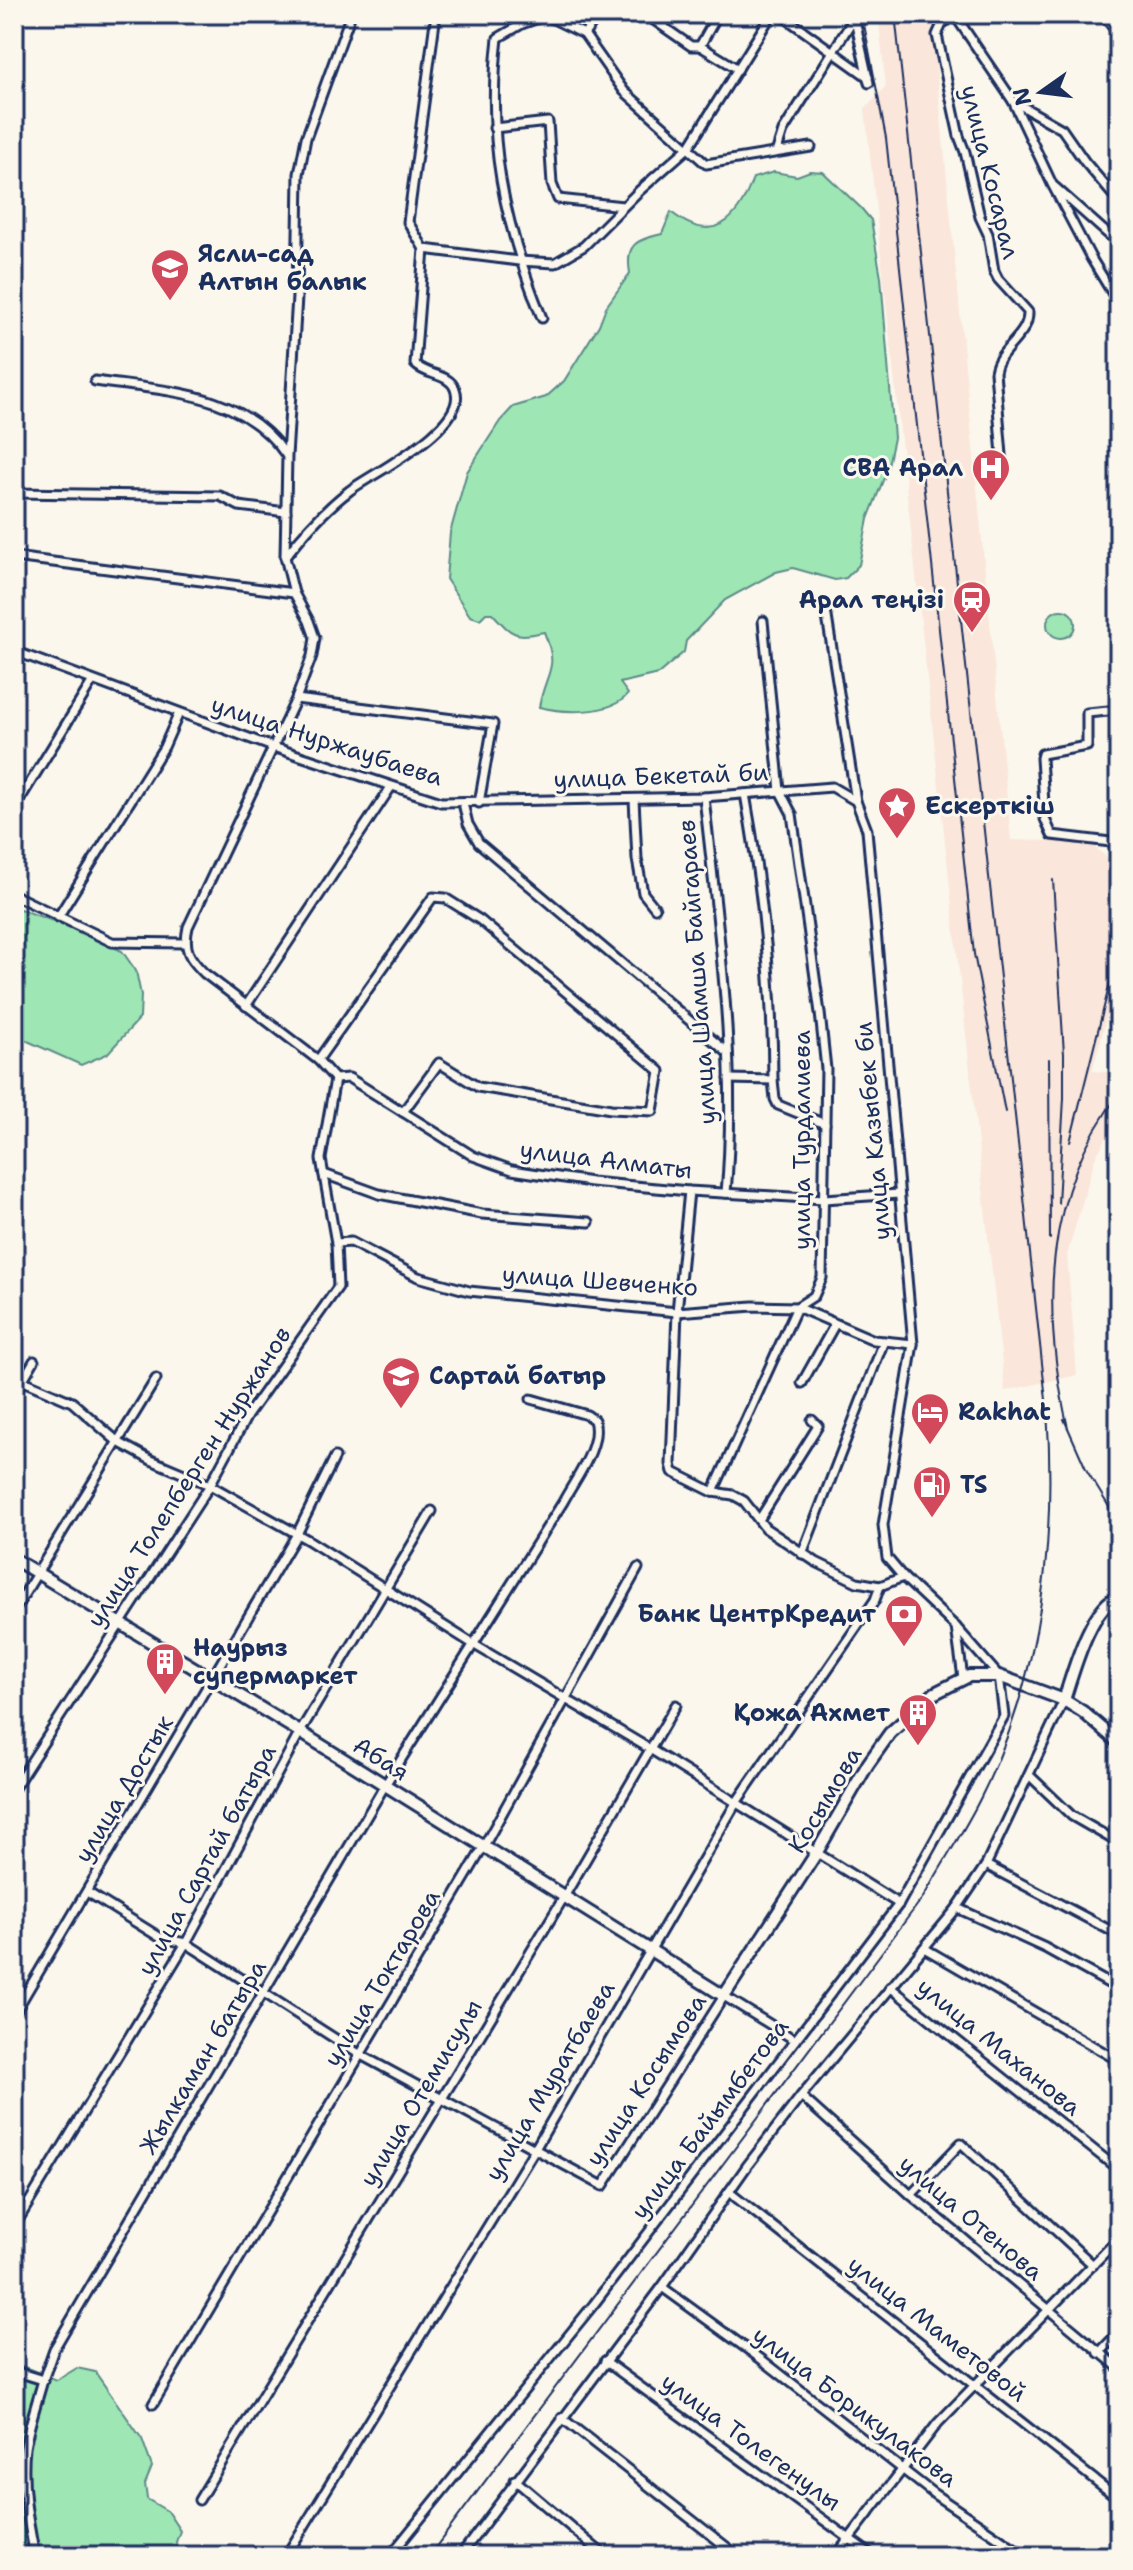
<svg xmlns="http://www.w3.org/2000/svg" width="1133" height="2570" font-family="'Shantell Sans',sans-serif">
<rect width="100%" height="100%" fill="#fbf7ec"/>
<filter id="ink" filterUnits="userSpaceOnUse"><feTurbulence type="fractalNoise" baseFrequency=".0125" numOctaves="2"/><feDisplacementMap in="SourceGraphic" scale="16" xChannelSelector="R" yChannelSelector="G"/><feConvolveMatrix kernelMatrix="1 2 1 2 8 2 1 2 1" color-interpolation-filters="sRGB"/></filter>
<g filter="url(#ink)">
<path fill="#fae6da" d="M878,14H931L1011,840L1088,842L1119,867V996L1113,995L1092,1071L1119,1073V1115L1095,1158L1067,1255L1077,1375L1005,1391L865,109L886,87Z"/>
<g fill="#9ee6b4" stroke="#5c8a89" stroke-width="2">
<path d="M810,171L823,172L861,208L871,220L881,277L894,438L887,470L868,519L859,565L846,578L835,580L793,568L776,572L725,600L686,641L684,652L658,674L620,683L628,694C612,715 563,713 539,707C546,670 560,670 544,632C514,638 513,636 492,613H486L480,619L470,616L446,579L450,533L467,472L500,421L513,407L546,397L564,381L599,325L606,307L630,273C625,244 636,240 662,234L671,212C713,246 738,221 753,178L774,172L797,176Z"/>
<circle cx="1061" cy="624" r="14"/>
<path d="M14,907L70,927L122,951L136,971L141,995L140,1018L107,1054L81,1065L14,1035Z"/>
<path d="M14,2366H22L57,2380L77,2368L95,2372L142,2439L152,2467L145,2484L147,2499L167,2511L180,2531L176,2542L178,2556H14Z"/>
</g>
<g fill="none" stroke-linecap="round" stroke-linejoin="round">
<defs>
<g id="street">
<path d="M479,14L503,17L547,16L584,34L624,91L706,164L811,147"/>
<path d="M645,14L691,46H700L738,69"/>
<path d="M780,14L868,77"/>
<path d="M954,14L1013,101L1052,184L1091,258L1119,304"/>
<path d="M1102,14L1119,34"/>
<path d="M954,15L942,24L937,35L959,136L965,152L980,217L988,234L994,271L998,279L1028,312C1029,337 999,347 995,372L1003,467"/>
<path d="M854,16L869,83"/>
<path d="M536,19L522,24L498,38C486,140 504,224 542,318"/>
<path d="M584,34L600,14"/>
<path d="M700,46L718,14"/>
<path d="M1013,101L1062,129L1085,162L1119,202"/>
<path d="M494,128L548,122L552,184L558,199L623,206"/>
<path d="M777,150L783,131L854,18"/>
<path d="M1055,187L1119,244"/>
<path d="M424,249L519,261L555,263L584,246L639,191L689,147L772,14"/>
<path d="M95,381C164,391 243,391 286,455"/>
<path d="M14,493L220,496L239,506L286,512"/>
<path d="M14,557L294,593"/>
<path d="M285,557C304,533 324,510 349,491C373,473 470,426 455,389C449,373 426,376 415,364L424,249L408,222L436,14"/>
<path d="M825,604L856,801L867,830L913,1344L883,1525L887,1558L903,1577L956,1627L963,1678"/>
<path d="M14,651L273,747L441,802L704,797L832,787L856,801"/>
<path d="M296,699L493,724L479,803"/>
<path d="M1119,710L1087,713V746L1042,754L1041,758L1045,819L1052,835L1119,843"/>
<path d="M745,794C762,889 773,984 773,1080"/>
<path d="M704,797C718,928 738,1061 726,1193"/>
<path d="M634,799L637,859L643,893L655,908"/>
<path d="M463,803L468,824L479,843L728,1053"/>
<path d="M14,809L92,682"/>
<path d="M14,895L112,942L185,943"/>
<path d="M58,917L164,747L179,713"/>
<path d="M246,1006L391,787"/>
<path d="M318,1060L433,897L445,898L480,920L660,1071L653,1111L611,1109L478,1087L439,1063L403,1112"/>
<path d="M335,1079L318,1060L204,973C189,958 183,949 188,927L296,699L312,656L315,638L309,621L294,593L285,557L287,456L297,297L299,174L306,138L351,14"/>
<path d="M335,1079L349,1078L473,1156L512,1170L591,1182L689,1191L824,1199L899,1194"/>
<path d="M729,1079L773,1080L775,1099L778,1105L825,1124"/>
<path d="M324,1174L379,1194L482,1214L589,1222"/>
<path d="M336,1243L351,1242L418,1277L469,1291L677,1312L753,1306L797,1307L874,1340L913,1344"/>
<path d="M14,1377L72,1402L118,1442L151,1460L210,1485L308,1540L473,1644L650,1749L899,1904"/>
<path d="M802,1383L835,1324"/>
<path d="M14,1395L34,1361"/>
<path d="M713,1492L797,1307L814,1296L822,1278L826,1069L820,1013L792,814L780,791L763,621"/>
<path d="M759,1520L818,1426L812,1420"/>
<path d="M802,1554L884,1341"/>
<path d="M880,1586L903,1577"/>
<path d="M14,1611L156,1379"/>
<path d="M1029,1775L1072,1816L1119,1843"/>
<path d="M14,1788L210,1485L247,1416L338,1287L336,1243L321,1159L335,1079"/>
<path d="M986,1865L1119,1935"/>
<path d="M87,1892L161,1938L186,1943L359,2054L603,2186L724,1996L795,2040"/>
<path d="M957,1908L1045,1948L1119,1989"/>
<path d="M924,1948L1119,2061"/>
<path d="M890,1987L1119,2170"/>
<path d="M14,2014L297,1534L335,1457"/>
<path d="M801,2096L911,2195L1119,2368"/>
<path d="M729,2192L1119,2499"/>
<path d="M911,2195L961,2143L1093,2265"/>
<path d="M14,2227L186,1943L300,1732L432,1511"/>
<path d="M662,2287L761,2359L934,2494L1026,2556"/>
<path d="M1099,2353L1119,2332"/>
<path d="M605,2361L873,2556"/>
<path d="M14,2371L43,2380L54,2349L385,1785L563,1502C575,1479 602,1446 594,1420L587,1415L531,1399"/>
<path d="M153,2404L484,1846L638,1568"/>
<path d="M562,2418L738,2556"/>
<path d="M515,2480L605,2556"/>
<path d="M199,2500L564,1897L676,1705"/>
<path d="M35,2556C28,2521 21,2484 25,2448C29,2425 37,2402 43,2380"/>
<path d="M286,2556L535,2149L736,1803L875,1600L880,1586L857,1582L816,1562L765,1528L744,1501L733,1495L713,1492L673,1472L671,1464L677,1312L689,1191"/>
<path d="M390,2556L594,2304L899,1904L1004,1716L999,1676L956,1627"/>
<path d="M460,2556L662,2287L747,2166L801,2096L957,1908L986,1865L1064,1700"/>
<path d="M836,2556L938,2423L1119,2238"/>
</g>
<g id="secondary">
<path d="M14,1559L300,1732L724,1996L817,1852L868,1764L890,1733L935,1693L969,1676H999L1064,1700L1083,1712L1119,1743"/>
<path d="M1064,1700C1073,1673 1090,1606 1119,1596"/>
</g>
</defs>
<use href="#street" stroke="#1b2f5e" stroke-width="13"/>
<use href="#secondary" stroke="#1b2f5e" stroke-width="16"/>
<use href="#street" stroke="#fbf7ec" stroke-width="7"/>
<use href="#secondary" stroke="#fbf7ec" stroke-width="10"/>
<g stroke="#1b2f5e" stroke-width="2">
<path d="M862,14L886,138L974,954L1005,1112"/>
<path d="M1053,880L1064,1054V1098L1058,1203"/>
<path d="M1049,1059L1050,1239"/>
<path d="M1070,1142L1113,971L1117,917"/>
<path d="M1064,1419L1087,1471L1119,1523"/>
<path d="M1068,1428C1041,1312 1043,1193 1119,1094"/>
<path d="M429,2556L924,1896C943,1862 965,1830 982,1795C1042,1675 1056,1541 1047,1409L895,14"/>
</g>
</g>
</g>
<defs>
<symbol id="school-pin" viewBox="-11 -11 22 30"><path d="M0 17L-7.5 6A9.5 9.5 0 1 1 7.5 6Z" fill="#d1495b" stroke="#fbf7ec"/><path d="M0-5L7-2L0 1L-7-2ZM-4 1L0 2.5L4 1V4Q0 6-4 4Z" fill="#fff"/></symbol>
<symbol id="hospital-pin" viewBox="-11 -11 22 30"><path d="M0 17L-7.5 6A9.5 9.5 0 1 1 7.5 6Z" fill="#d1495b" stroke="#fbf7ec"/><path d="M-5-5h3v3.5h4V-5h3V5h-3V1.5h-4V5h-3Z" fill="#fff"/></symbol>
<symbol id="station-pin" viewBox="-11 -11 22 30"><path d="M0 17L-7.5 6A9.5 9.5 0 1 1 7.5 6Z" fill="#d1495b" stroke="#fbf7ec"/><path d="M-3-6H3Q5-6 5-4V2Q5 4 3 4L4.5 6H3L1.5 4h-3L-3 6H-4.5L-3 4Q-5 4-5 2V-4Q-5-6-3-6ZM-3.5-4v3h7v-3ZM-3.5 1v1.5H-2V1ZM2 1v1.5H3.5V1Z" fill="#fff"/></symbol>
<symbol id="sight-pin" viewBox="-11 -11 22 30"><path d="M0 17L-7.5 6A9.5 9.5 0 1 1 7.5 6Z" fill="#d1495b" stroke="#fbf7ec"/><path d="M0-6L1.8-2.2L6-1.7L2.9 1.2L3.7 5.4L0 3.3L-3.7 5.4L-2.9 1.2L-6-1.7L-1.8-2.2Z" fill="#fff"/></symbol>
<symbol id="hotel-pin" viewBox="-11 -11 22 30"><path d="M0 17L-7.5 6A9.5 9.5 0 1 1 7.5 6Z" fill="#d1495b" stroke="#fbf7ec"/><path d="M-6-4.5h1.5V1H6V5H4.5V3h-9V5H-6ZM-4 0a1.8 1.8 0 1 1 3.6 0ZM.5 0V-2.5h3Q6-2.5 6 0Z" fill="#fff"/></symbol>
<symbol id="fuel-pin" viewBox="-11 -11 22 30"><path d="M0 17L-7.5 6A9.5 9.5 0 1 1 7.5 6Z" fill="#d1495b" stroke="#fbf7ec"/><path d="M-5.5-6h7V0h2V4h1.3V-2.5L3-4.5l.8-.8L6-3V5H2.5V1h-1V6h-7ZM-4.2-4.7v3.2H.2V-4.7Z" fill="#fff"/></symbol>
<symbol id="bank-pin" viewBox="-11 -11 22 30"><path d="M0 17L-7.5 6A9.5 9.5 0 1 1 7.5 6Z" fill="#d1495b" stroke="#fbf7ec"/><path d="M-6-4H6V4H-6ZM0-2.3a2.3 2.3 0 1 0 0 4.6a2.3 2.3 0 1 0 0-4.6Z" fill="#fff"/></symbol>
<symbol id="building-pin" viewBox="-11 -11 22 30"><path d="M0 17L-7.5 6A9.5 9.5 0 1 1 7.5 6Z" fill="#d1495b" stroke="#fbf7ec"/><path d="M-4-6H4V6H1V3H-1V6H-4ZM-2.5-4.3h1.7v1.8h-1.7ZM.8-4.3h1.7v1.8H.8ZM-2.5-1h1.7V.8h-1.7ZM.8-1h1.7V.8H.8Z" fill="#fff"/></symbol>
</defs>
<g fill-rule="evenodd">
<use href="#school-pin" x="148" y="246" width="44" height="60"/>
<use href="#hospital-pin" x="969" y="446" width="44" height="60"/>
<use href="#station-pin" x="950" y="578" width="44" height="60"/>
<use href="#sight-pin" x="875" y="784" width="44" height="60"/>
<use href="#school-pin" x="379" y="1354" width="44" height="60"/>
<use href="#hotel-pin" x="908" y="1390" width="44" height="60"/>
<use href="#fuel-pin" x="910" y="1463" width="44" height="60"/>
<use href="#bank-pin" x="882" y="1592" width="44" height="60"/>
<use href="#building-pin" x="143" y="1640" width="44" height="60"/>
<use href="#building-pin" x="896" y="1691" width="44" height="60"/>
</g>
<g text-anchor="middle" stroke-width="6" stroke-linejoin="round" paint-order="stroke">
<g font-size="24" fill="#1b2f5e" stroke="#fbf7ec">
<text transform="translate(990 172) rotate(76)" y="8">улица Косарал</text>
<text transform="translate(327 741) rotate(18)" y="8">улица Нуржаубаева</text>
<text transform="translate(661 776) rotate(-2)" y="8">улица Бекетай би</text>
<text transform="translate(697 972) rotate(-94)" y="8">улица Шамша Байгараев</text>
<text transform="translate(873 1131) rotate(-95)" y="8">улица Казыбек би</text>
<text transform="translate(802 1140) rotate(-90)" y="8">улица Турдалиева</text>
<text transform="translate(606 1160) rotate(7)" y="8">улица Алматы</text>
<text transform="translate(600 1281) rotate(4)" y="8">улица Шевченко</text>
<text transform="translate(189 1477) rotate(-57)" y="8">улица Толепберген Нуржанов</text>
<text transform="translate(381 1759) rotate(32)" y="8">Абая</text>
<text transform="translate(124 1789) rotate(-59)" y="8">улица Достык</text>
<text transform="translate(825 1800) rotate(-59)" y="8">Косымова</text>
<text transform="translate(207 1860) rotate(-61)" y="8">улица Сартай батыра</text>
<text transform="translate(382 1978) rotate(-59)" y="8">улица Токтарова</text>
<text transform="translate(999 2047) rotate(39)" y="8">улица Маханова</text>
<text transform="translate(203 2057) rotate(-59)" y="8">Жылкаман батыра</text>
<text transform="translate(646 2080) rotate(-57)" y="8">улица Косымова</text>
<text transform="translate(550 2081) rotate(-59)" y="8">улица Муратбаева</text>
<text transform="translate(421 2093) rotate(-59)" y="8">улица Отемисулы</text>
<text transform="translate(710 2119) rotate(-53)" y="8">улица Байымбетова</text>
<text transform="translate(971 2218) rotate(40)" y="8">улица Отенова</text>
<text transform="translate(937 2329) rotate(38)" y="8">улица Маметовой</text>
<text transform="translate(855 2407) rotate(37)" y="8">улица Борикулакова</text>
<text transform="translate(751 2442) rotate(36)" y="8">улица Толегенулы</text>
</g>
<g font-size="24" font-weight="bold" fill="#1b2f5e" stroke="#fbf7ec" text-anchor="start">
<text x="198" y="262">Ясли-сад<tspan x="198" dy="28">Алтын балык</tspan></text>
<text x="963" y="476" text-anchor="end">СВА Арал</text>
<text x="944" y="608" text-anchor="end">Арал теңізі</text>
<text x="925" y="814">Ескерткіш</text>
<text x="429" y="1384">Сартай батыр</text>
<text x="958" y="1420">Rakhat</text>
<text x="960" y="1493">TS</text>
<text x="876" y="1622" text-anchor="end">Банк ЦентрКредит</text>
<text x="193" y="1656">Наурыз<tspan x="193" dy="28">супермаркет</tspan></text>
<text x="890" y="1721" text-anchor="end">Қожа Ахмет</text>
</g>
</g>
<rect width="1133" height="2570" fill="none" stroke="#fbf7ec" stroke-width="48"/>
<rect x="24" y="24" width="1085" height="2522" fill="none" stroke="#1b2f5e" stroke-width="3" filter="url(#ink)"/>
<g transform="translate(1041 92) rotate(256)" stroke="#fbf7ec" stroke-width="6" paint-order="stroke">
<path d="M0-6L14 30L0 20L-14 30Z" fill="#1b2f5e"/>
<text y="-12" font-size="22" font-weight="bold" text-anchor="middle" fill="#1b2f5e">N</text>
</g>
</svg>
